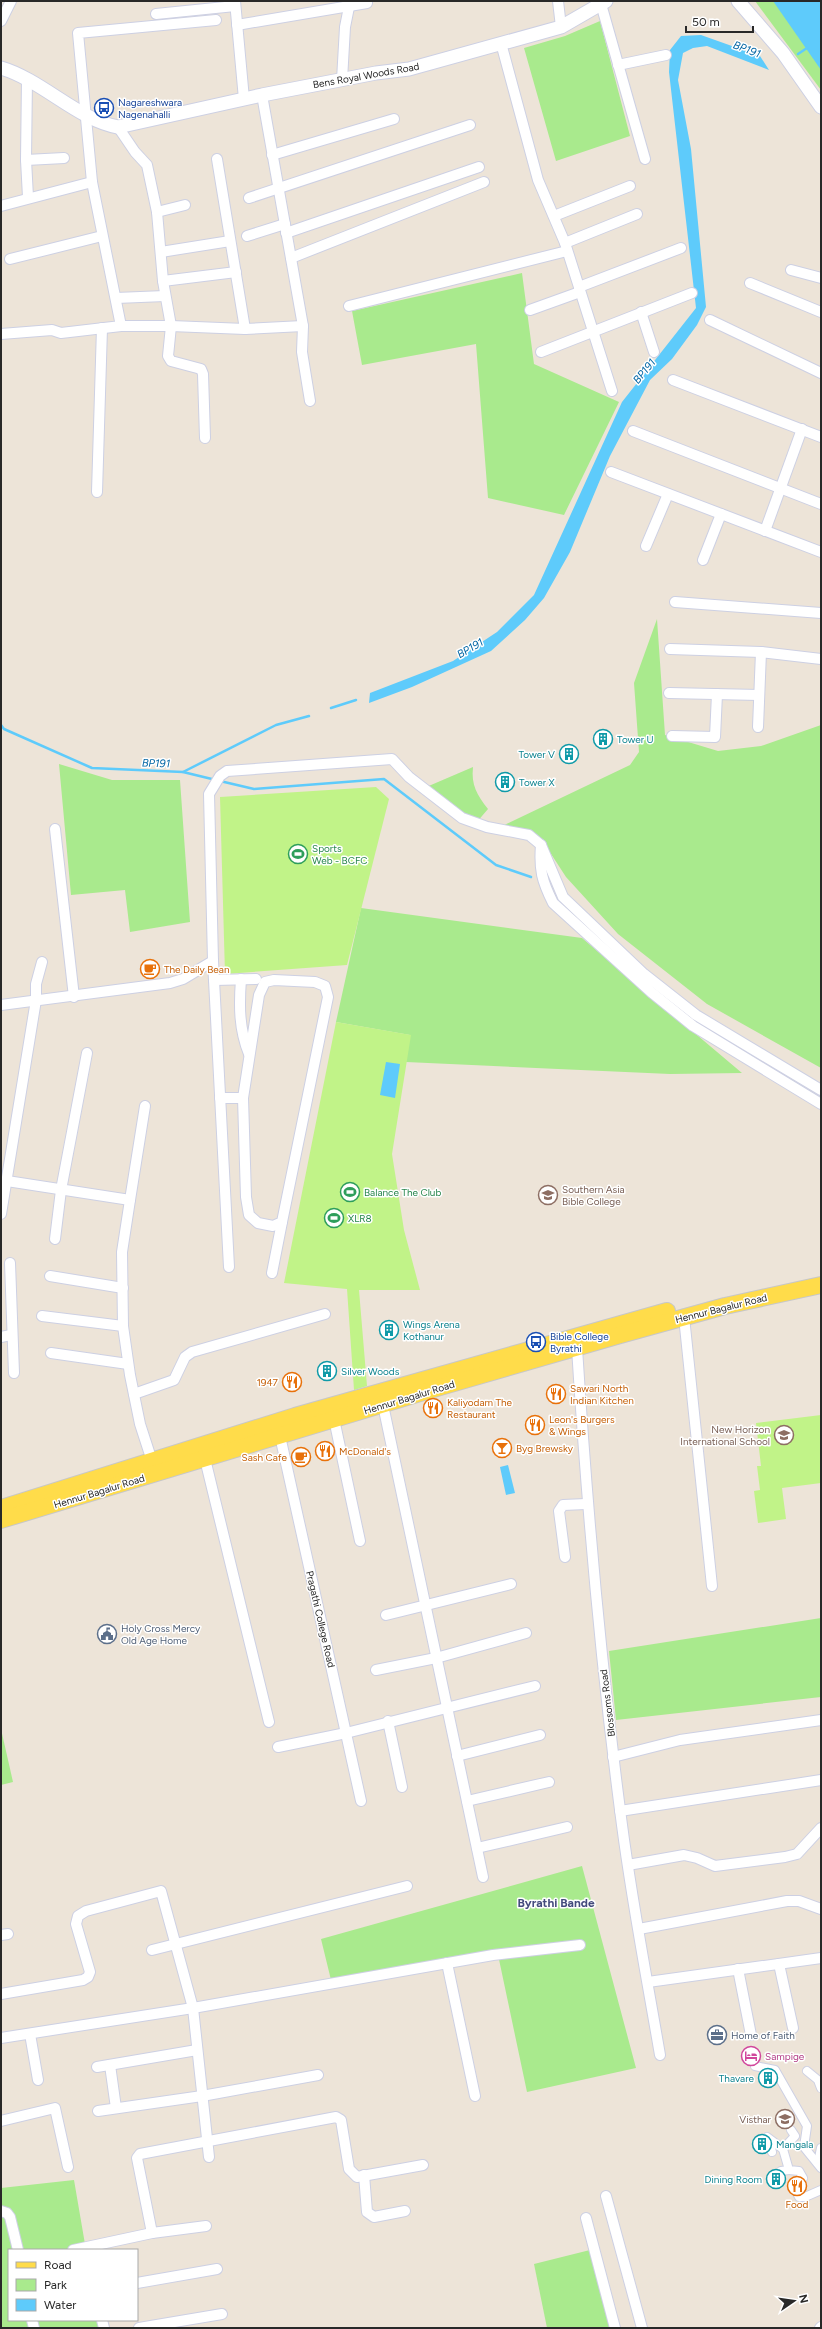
<svg xmlns="http://www.w3.org/2000/svg" width="822" height="2329" font-family="Figtree,sans-serif">
<rect width="100%" height="100%" fill="#ede4d8"/>
<g fill="#a9ea8d">
<path d="M755,1H821V90Z"/>
<path d="M600,21L630,136L556,161L524,48L565,36Z"/>
<path d="M522,273L534,364L619,402L564,515L488,498L476,344L362,365L352,311Z"/>
<path d="M657,619L665,735L718,751L761,746L821,725V1068L707,1004L618,934L566,877L542,840L496,829L630,765L639,752L634,683Z"/>
<path d="M59,764L112,780H180L190,922L130,932L125,890L71,895Z"/>
<path d="M473,767C471,785 477,795 488,809L476,823L424,788Z"/>
<path d="M361,908L582,938L742,1073L670,1074L406,1062L410,1035L336,1022Z"/>
<path d="M821,1618V1697L616,1720L609,1651Z"/>
<path d="M1,1729L13,1782L1,1785Z"/>
<path d="M582,1866L636,2068L527,2092L497,1950L331,1980L321,1939Z"/>
<path d="M74,2180L86,2250H9V2320H97L99,2328H1V2188Z"/>
<path d="M594,2249L613,2328H547L534,2264Z"/>
</g>
<g fill="#c1f388">
<path d="M376,787L389,799L347,965L225,974L220,797Z"/>
<path d="M336,1022L411,1035L392,1154L404,1230L420,1290H359L367,1386L354,1390L347,1289L284,1283Z"/>
<path d="M821,1415V1483L782,1488L786,1519L758,1523L754,1491L760,1490L757,1466H761L756,1423Z"/>
</g>
<g fill="#5ecbfb">
<path d="M773,1H821V70Z"/>
<path d="M701,35L760,56L769,70L707,46L693,48L683,53L678,80L691,149L706,307L697,325L672,359L650,380L610,456L570,552L544,598L525,620L491,651L412,687L369,703L370,693L453,661L497,632L534,595L622,402L696,308L669,72L670,50L681,36Z"/>
<path d="M386,1062L400,1064L395,1098L380,1095Z"/>
<path d="M508,1465L515,1493L506,1495L500,1467Z"/>
</g>
<g fill="none" stroke-linecap="round" stroke-linejoin="round">
<g stroke="#5ecbfb" stroke-width="2.5">
<path d="M798,54L807,48"/>
<path d="M331,708L356,700"/>
<path d="M1,725L4,729L92,768L183,772L276,725L309,716"/>
<path d="M183,772L216,780"/>
<path d="M220,781L254,789L384,779L496,865L531,877"/>
</g>
<defs>
<g id="pedestrian">
<path d="M755,2066L775,2070L807,2126L804,2147L821,2168"/>
<path d="M807,2071L818,2080L821,2088"/>
<path d="M791,2130L795,2136L783,2149L789,2170L799,2171L803,2178"/>
<path d="M767,2137L783,2149"/>
<path d="M770,2144L772,2152"/>
<path d="M818,2163L821,2148"/>
<path d="M781,2171L789,2170"/>
<path d="M797,2193L799,2197H805L821,2190"/>
</g>
<g id="minor">
<path d="M235,1L244,99"/>
<path d="M558,1L561,27"/>
<path d="M601,4L645,159"/>
<path d="M156,14L235,6"/>
<path d="M1,21L11,1"/>
<path d="M237,25L367,3"/>
<path d="M501,43L538,180L565,243L612,391"/>
<path d="M618,65L666,55"/>
<path d="M27,78L26,160L28,197"/>
<path d="M342,80L345,27L349,7"/>
<path d="M262,95L303,326L302,352L310,401"/>
<path d="M118,127L135,152L147,165L157,212L163,281L171,326H121"/>
<path d="M272,155L394,119"/>
<path d="M217,159L245,329"/>
<path d="M26,160L64,158"/>
<path d="M249,198L470,125"/>
<path d="M1,206L92,182"/>
<path d="M157,212L185,205"/>
<path d="M554,216L630,186"/>
<path d="M286,233L479,167"/>
<path d="M247,236L285,224"/>
<path d="M565,243L637,214"/>
<path d="M161,252L230,241"/>
<path d="M291,258L484,182"/>
<path d="M10,259L102,236"/>
<path d="M791,270L821,278"/>
<path d="M163,281L236,272"/>
<path d="M750,283L821,312"/>
<path d="M579,287L681,248"/>
<path d="M116,298L165,296"/>
<path d="M349,306L567,251"/>
<path d="M530,310L580,292"/>
<path d="M641,312L654,352"/>
<path d="M710,320L821,373"/>
<path d="M1,334L52,330L61,333L121,326L92,182L78,33L216,20"/>
<path d="M541,352L692,293"/>
<path d="M673,380L821,437"/>
<path d="M633,431L821,504"/>
<path d="M205,438L203,374L201,369L171,361L168,356L171,326L245,329L303,326"/>
<path d="M611,472L821,552"/>
<path d="M97,492L102,328"/>
<path d="M765,531L802,429"/>
<path d="M646,546L668,494"/>
<path d="M703,560L721,514"/>
<path d="M675,602L821,613"/>
<path d="M670,649L761,652L821,659"/>
<path d="M669,693L759,695"/>
<path d="M758,727L761,652"/>
<path d="M672,736L715,737L717,694"/>
<path d="M55,829L74,997"/>
<path d="M541,845C539,870 542,881 553,903L651,992L693,1026L821,1104"/>
<path d="M213,961L229,1267"/>
<path d="M241,979C239,1006 239,1029 249,1054"/>
<path d="M214,980L256,979"/>
<path d="M274,980L315,982L325,986L328,997L282,1222L273,1226L258,1223L249,1215L246,1197L243,1098L259,995L265,982Z"/>
<path d="M1,1005L170,983L183,979L213,961L209,794L220,776L227,771L392,759L409,777L462,818L487,827L529,835L541,845L563,897L644,974L696,1015L821,1090"/>
<path d="M220,1098H243"/>
<path d="M7,1181L130,1200L145,1106"/>
<path d="M130,1200L122,1252L123,1326L130,1375L140,1424L152,1461"/>
<path d="M1,1214L36,1000V984L42,962"/>
<path d="M55,1239L61,1190L87,1053"/>
<path d="M10,1263L14,1373"/>
<path d="M272,1273L282,1222"/>
<path d="M50,1276L123,1288"/>
<path d="M42,1316L123,1326"/>
<path d="M684,1317L712,1586"/>
<path d="M1,1337L11,1335"/>
<path d="M577,1348C587,1508 601,1667 622,1825C632,1902 647,1979 660,2055"/>
<path d="M51,1353L128,1364"/>
<path d="M134,1394L174,1380L185,1357L192,1352L325,1314"/>
<path d="M383,1405L483,1877"/>
<path d="M334,1419L360,1541"/>
<path d="M280,1436L361,1801"/>
<path d="M205,1459L269,1722"/>
<path d="M565,1557L559,1511L563,1505L586,1504"/>
<path d="M386,1615L511,1584"/>
<path d="M376,1670L436,1658L526,1633"/>
<path d="M388,1721L402,1787"/>
<path d="M278,1747L346,1733L535,1686"/>
<path d="M457,1756L540,1735"/>
<path d="M613,1757L680,1740L821,1720"/>
<path d="M467,1801L549,1782"/>
<path d="M620,1811L821,1780"/>
<path d="M477,1848L567,1827"/>
<path d="M628,1865L684,1855L697,1858L715,1866L785,1857L797,1854L821,1828"/>
<path d="M639,1929L787,1901H799L821,1909"/>
<path d="M1,1935L8,1934"/>
<path d="M152,1950L407,1886"/>
<path d="M447,1963L475,2096"/>
<path d="M779,1964L793,2028"/>
<path d="M738,1969L751,2035"/>
<path d="M648,1982L821,1958"/>
<path d="M1,1994L83,1980L88,1977L90,1972L76,1924L78,1916L86,1911L161,1891L193,2008L209,2157"/>
<path d="M30,2034L38,2080"/>
<path d="M1,2038L193,2008L493,1955L580,1945"/>
<path d="M110,2065L116,2108"/>
<path d="M97,2067L197,2050"/>
<path d="M98,2111L202,2096L318,2075"/>
<path d="M1,2121L55,2108L68,2167"/>
<path d="M364,2175L367,2212L374,2217L405,2211"/>
<path d="M606,2196L642,2328"/>
<path d="M1,2211L7,2213L10,2217L18,2250"/>
<path d="M586,2218L615,2328"/>
<path d="M152,2233L137,2158L140,2154L336,2117L341,2120L349,2169L357,2177L423,2165"/>
<path d="M73,2250L152,2233L206,2226"/>
<path d="M137,2283L217,2269"/>
<path d="M32,2320L34,2328"/>
<path d="M102,2320L104,2328"/>
<path d="M139,2328L222,2314"/>
<path d="M820,2328L821,2327"/>
</g>
<g id="tertiary">
<path d="M738,1L783,53L821,107"/>
<path d="M1,68C42,80 78,120 118,127L262,95L376,73L409,69L561,27L606,1"/>
</g>
<g id="primary">
<path d="M1,1508L295,1416L667,1311"/>
<path d="M1,1520L437,1388L620,1335L725,1306L821,1285"/>
</g>
</defs>
<use href="#pedestrian" stroke="#cdd0e3" stroke-width="10"/>
<use href="#minor" stroke="#cdd0e3" stroke-width="12"/>
<use href="#tertiary" stroke="#cdd0e3" stroke-width="15"/>
<use href="#primary" stroke="#c7c7c7" stroke-width="18"/>
<use href="#pedestrian" stroke="#fff" stroke-width="8"/>
<use href="#minor" stroke="#fff" stroke-width="10"/>
<use href="#tertiary" stroke="#fff" stroke-width="13"/>
<use href="#primary" stroke="#ffdc4a" stroke-width="16"/>
</g>
<defs>
<symbol id="bus-ring" viewBox="-11 -11 22 22"><circle r="9.5" fill="#fff" stroke="#1a4fb4" stroke-width="1.5"/><path d="M-5-6H5V4H4V6H2V4H-2V6H-4V4H-5ZM-3.5-4V0h7V-4ZM-3.5 1.2v1.5H-2V1.2ZM2 1.2v1.5H3.5V1.2Z" fill="#1a4fb4"/></symbol>
<symbol id="building-ring" viewBox="-11 -11 22 22"><circle r="9.5" fill="#fff" stroke="#0f9aa8" stroke-width="1.5"/><path d="M-4-6H4V6H1V3H-1V6H-4ZM-2.5-4.3h1.7v1.8h-1.7ZM.8-4.3h1.7v1.8H.8ZM-2.5-1h1.7V.8h-1.7ZM.8-1h1.7V.8H.8Z" fill="#0f9aa8"/></symbol>
<symbol id="stadium-ring" viewBox="-11 -11 22 22"><circle r="9.5" fill="#fff" stroke="#2e9e5b" stroke-width="1.5"/><path d="M0-5a6.5 5 0 1 0 0 10a6.5 5 0 1 0 0-10ZM-3.5-1.8h7v3.6h-7Z" fill="#2e9e5b"/></symbol>
<symbol id="cafe-ring" viewBox="-11 -11 22 22"><circle r="9.5" fill="#fff" stroke="#e8710a" stroke-width="1.5"/><path d="M-5.5-4.5H6V0H3Q3 3.5 0 3.5H-2.5Q-5.5 3.5-5.5 0ZM3-3.2v2h1.7v-2ZM-6 4.5H4V6H-6Z" fill="#e8710a"/></symbol>
<symbol id="university-ring" viewBox="-11 -11 22 22"><circle r="9.5" fill="#fff" stroke="#8d6e63" stroke-width="1.5"/><path d="M0-5L7-2L0 1L-7-2ZM-4 1L0 2.5L4 1V4Q0 6-4 4Z" fill="#8d6e63"/></symbol>
<symbol id="restaurant-ring" viewBox="-11 -11 22 22"><circle r="9.5" fill="#fff" stroke="#e8710a" stroke-width="1.5"/><path d="M-5-6h1v4h1v-4h1v4h1v-4h1v5L-1.5 .5V6h-2V.5L-5-1ZM5-6V6H3V1.5H1.5Q1.5-4 5-6Z" fill="#e8710a"/></symbol>
<symbol id="school-ring" viewBox="-11 -11 22 22"><circle r="9.5" fill="#fff" stroke="#8d6e63" stroke-width="1.5"/><path d="M0-5L7-2L0 1L-7-2ZM-4 1L0 2.5L4 1V4Q0 6-4 4Z" fill="#8d6e63"/></symbol>
<symbol id="bar-ring" viewBox="-11 -11 22 22"><circle r="9.5" fill="#fff" stroke="#e8710a" stroke-width="1.5"/><path d="M-6-5H6L.8 .8V4.5H3.5V6h-7V4.5H-.8V.8Z" fill="#e8710a"/></symbol>
<symbol id="civic-ring" viewBox="-11 -11 22 22"><circle r="9.5" fill="#fff" stroke="#5c6f8a" stroke-width="1.5"/><path d="M-.6-6.5H3V-4.5H.6V-3L4-1V1h2V6H-6V1h2V-1L-.6-3ZM-1.2 2.5V6h2.4V2.5Z" fill="#5c6f8a"/></symbol>
<symbol id="office-ring" viewBox="-11 -11 22 22"><circle r="9.5" fill="#fff" stroke="#5c6f8a" stroke-width="1.5"/><path d="M-6-3h4V-5.5h4V-3h4V5H-6ZM-1-4.5V-3h2v-1.5ZM-6 0V1H6V0Z" fill="#5c6f8a"/></symbol>
<symbol id="hotel-ring" viewBox="-11 -11 22 22"><circle r="9.5" fill="#fff" stroke="#d1479c" stroke-width="1.5"/><path d="M-6-4.5h1.5V1H6V5H4.5V3h-9V5H-6ZM-4 0a1.8 1.8 0 1 1 3.6 0ZM.5 0V-2.5h3Q6-2.5 6 0Z" fill="#d1479c"/></symbol>
</defs>
<g fill-rule="evenodd">
<use href="#bus-ring" x="93" y="97" width="22" height="22"/>
<use href="#building-ring" x="592" y="728" width="22" height="22"/>
<use href="#building-ring" x="558" y="743" width="22" height="22"/>
<use href="#building-ring" x="494" y="771" width="22" height="22"/>
<use href="#stadium-ring" x="287" y="843" width="22" height="22"/>
<use href="#cafe-ring" x="139" y="958" width="22" height="22"/>
<use href="#stadium-ring" x="339" y="1181" width="22" height="22"/>
<use href="#university-ring" x="537" y="1184" width="22" height="22"/>
<use href="#stadium-ring" x="323" y="1207" width="22" height="22"/>
<use href="#building-ring" x="378" y="1319" width="22" height="22"/>
<use href="#bus-ring" x="525" y="1331" width="22" height="22"/>
<use href="#building-ring" x="316" y="1360" width="22" height="22"/>
<use href="#restaurant-ring" x="281" y="1371" width="22" height="22"/>
<use href="#restaurant-ring" x="545" y="1383" width="22" height="22"/>
<use href="#restaurant-ring" x="422" y="1397" width="22" height="22"/>
<use href="#restaurant-ring" x="524" y="1414" width="22" height="22"/>
<use href="#school-ring" x="773" y="1424" width="22" height="22"/>
<use href="#bar-ring" x="491" y="1437" width="22" height="22"/>
<use href="#restaurant-ring" x="314" y="1440" width="22" height="22"/>
<use href="#cafe-ring" x="290" y="1446" width="22" height="22"/>
<use href="#civic-ring" x="96" y="1623" width="22" height="22"/>
<use href="#office-ring" x="706" y="2024" width="22" height="22"/>
<use href="#hotel-ring" x="740" y="2045" width="22" height="22"/>
<use href="#building-ring" x="757" y="2067" width="22" height="22"/>
<use href="#university-ring" x="774" y="2108" width="22" height="22"/>
<use href="#building-ring" x="751" y="2133" width="22" height="22"/>
<use href="#building-ring" x="765" y="2168" width="22" height="22"/>
<use href="#restaurant-ring" x="786" y="2175" width="22" height="22"/>
</g>
<g text-anchor="middle" stroke-width="3" stroke-linejoin="round" paint-order="stroke">
<g font-size="10" fill="#282828" stroke="#fff">
<text transform="translate(366 75) rotate(-10)" y="4">Bens Royal Woods Road</text>
<text transform="translate(721 1308) rotate(-14)" y="4">Hennur Bagalur Road</text>
<text transform="translate(409 1397) rotate(-17)" y="4">Hennur Bagalur Road</text>
<text transform="translate(99 1491) rotate(-17)" y="4">Hennur Bagalur Road</text>
<text transform="translate(321 1619) rotate(77)" y="4">Pragathi College Road</text>
<text transform="translate(607 1703) rotate(-97)" y="4">Blossoms Road</text>
</g>
<g font-size="10" fill="#164399" stroke="#fff" text-anchor="start">
<text x="118" y="106">Nagareshwara<tspan x="118" dy="12">Nagenahalli</tspan></text>
<text x="550" y="1340">Bible College<tspan x="550" dy="12">Byrathi</tspan></text>
</g>
<g font-size="10" fill="#0d838f" stroke="#fff" text-anchor="start">
<text x="617" y="743">Tower U</text>
<text x="555" y="758" text-anchor="end">Tower V</text>
<text x="519" y="786">Tower X</text>
<text x="403" y="1328">Wings Arena<tspan x="403" dy="12">Kothanur</tspan></text>
<text x="341" y="1375">Silver Woods</text>
<text x="754" y="2082" text-anchor="end">Thavare</text>
<text x="776" y="2148">Mangala</text>
<text x="762" y="2183" text-anchor="end">Dining Room</text>
</g>
<g font-size="10" fill="#27864d" stroke="#fff" text-anchor="start">
<text x="312" y="852">Sports<tspan x="312" dy="12">Web - BCFC</tspan></text>
<text x="364" y="1196">Balance The Club</text>
<text x="348" y="1222">XLR8</text>
</g>
<g font-size="10" fill="#c56008" stroke="#fff" text-anchor="start">
<text x="164" y="973">The Daily Bean</text>
<text x="278" y="1386" text-anchor="end">1947</text>
<text x="570" y="1392">Sawari North<tspan x="570" dy="12">Indian Kitchen</tspan></text>
<text x="447" y="1406">Kaliyodam The<tspan x="447" dy="12">Restaurant</tspan></text>
<text x="549" y="1423">Leon's Burgers<tspan x="549" dy="12">&amp; Wings</tspan></text>
<text x="516" y="1452">Byg Brewsky</text>
<text x="339" y="1455">McDonald's</text>
<text x="287" y="1461" text-anchor="end">Sash Cafe</text>
<text x="797" y="2208" text-anchor="middle">Food</text>
</g>
<g font-size="10" fill="#785e54" stroke="#fff" text-anchor="end">
<text x="562" y="1193" text-anchor="start">Southern Asia<tspan x="562" dy="12">Bible College</tspan></text>
<text x="770" y="1433">New Horizon<tspan x="770" dy="12">International School</tspan></text>
<text x="771" y="2123">Visthar</text>
</g>
<g font-size="10" fill="#4e5e75" stroke="#fff" text-anchor="start">
<text x="121" y="1632">Holy Cross Mercy<tspan x="121" dy="12">Old Age Home</tspan></text>
<text x="731" y="2039">Home of Faith</text>
</g>
<g font-size="10" fill="#b23c85" stroke="#fff" text-anchor="start">
<text x="765" y="2060">Sampige</text>
</g>
<g font-size="11" font-style="italic" fill="#0065a4" stroke="#fff">
<text transform="translate(747 49) rotate(21)" y="4">BP191</text>
<text transform="translate(644 371) rotate(-50)" y="4">BP191</text>
<text transform="translate(470 648) rotate(-30)" y="4">BP191</text>
<text transform="translate(156 763) rotate(2)" y="4">BP191</text>
</g>
<g font-size="12" font-weight="bold" fill="#444c7d" stroke="#fff">
<text x="556" y="1907">Byrathi Bande</text>
</g>
</g>
<rect width="822" height="2329" fill="none" stroke="#282828" stroke-width="4"/>
<rect x="8" y="2249" width="130" height="72" fill="#ffffff" stroke="#a9a9a9"/>
<rect x="16" y="2262" width="20" height="6" fill="#ffdc4a" stroke="#a9a9a9"/>
<text x="44" y="2269" font-size="12" fill="#282828">Road</text>
<rect x="16" y="2279" width="20" height="12" fill="#a9ea8d" stroke="#a9a9a9"/>
<text x="44" y="2289" font-size="12" fill="#282828">Park</text>
<rect x="16" y="2299" width="20" height="12" fill="#5ecbfb" stroke="#a9a9a9"/>
<text x="44" y="2309" font-size="12" fill="#282828">Water</text>
<g transform="translate(794 2301) rotate(77)" stroke="#ffffff" stroke-width="3" paint-order="stroke">
<path d="M0-3L7 15L0 10L-7 15Z" fill="#282828"/>
<text y="-6" font-size="11" font-weight="bold" text-anchor="middle" fill="#282828">N</text>
</g>
<path d="M686 26v6h67v-6" fill="none" stroke="#282828" stroke-width="2"/>
<text x="692" y="26" font-size="12" fill="#282828" stroke="#ffffff" stroke-width="3" paint-order="stroke">50 m</text>
</svg>
